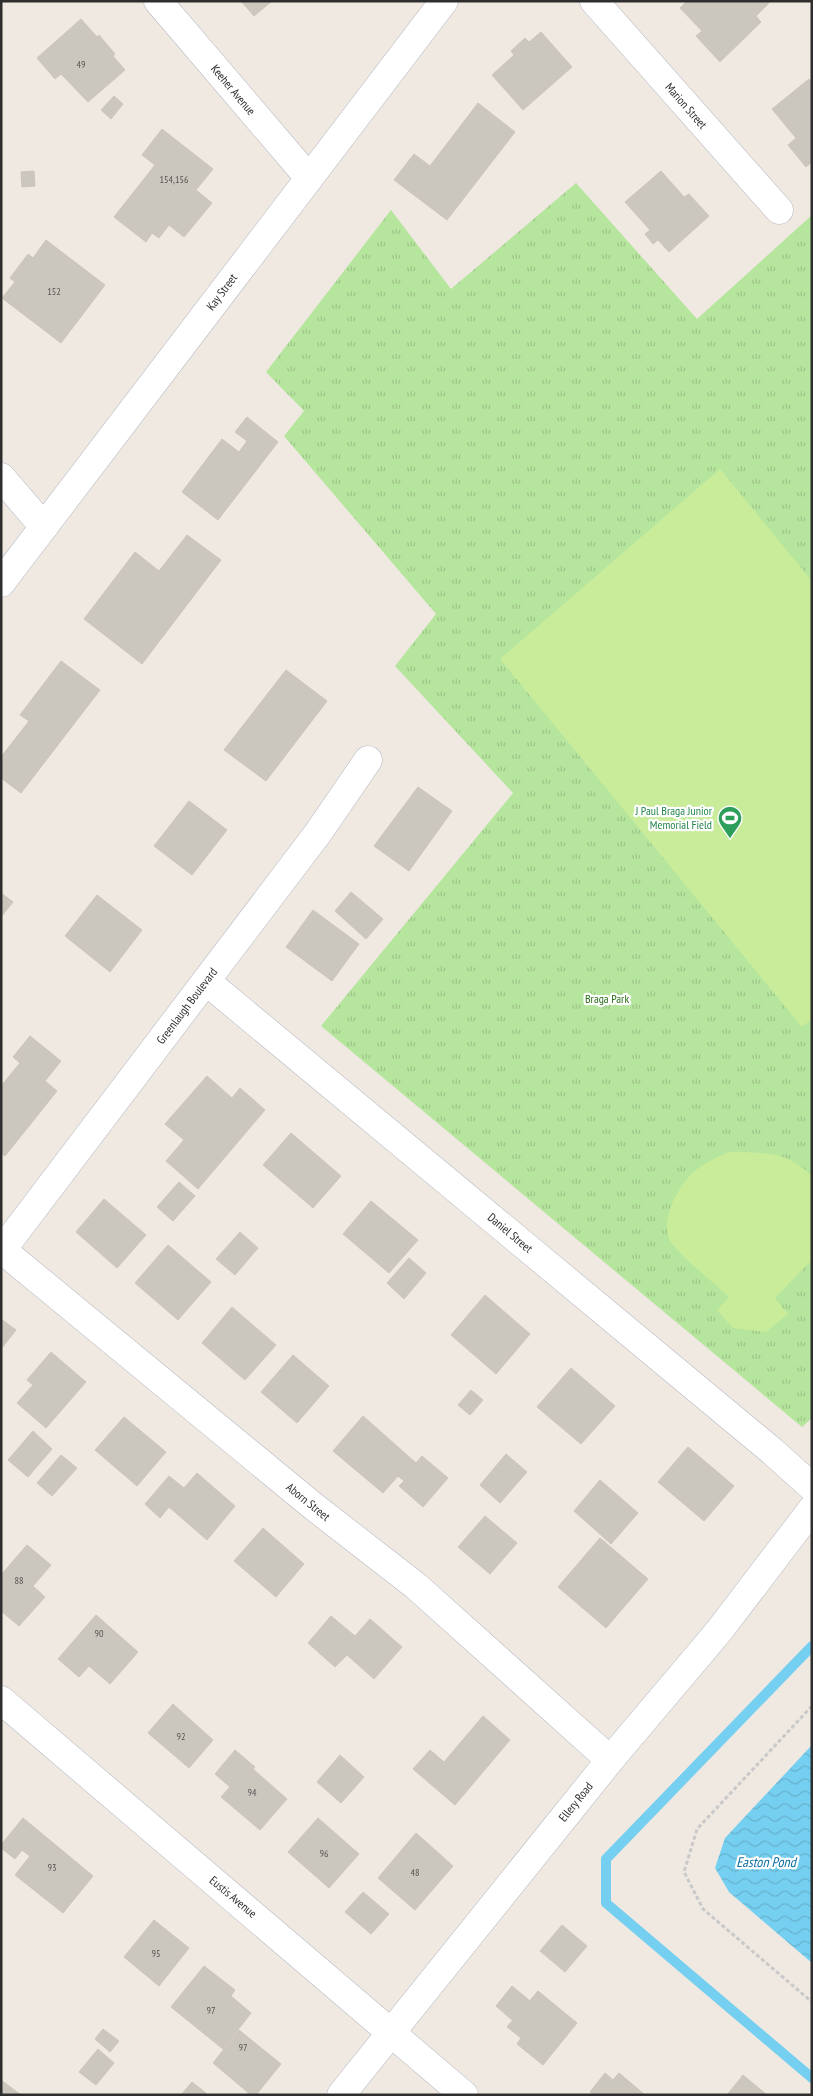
<svg xmlns="http://www.w3.org/2000/svg" width="813" height="2096" font-family="'PT Sans Narrow',sans-serif">
<defs>
<pattern id="park-tufts" width="24" height="20" patternUnits="userSpaceOnUse" patternTransform="scale(1.25)"><rect width="24" height="20" fill="#b6e59e"/><path d="M3 7l-1-3M5 7V3M7 7l1-3M15 17l-1-3M17 17v-4M19 17l1-3" fill="none" stroke="#9dc588"/></pattern>
<pattern id="water-waves" width="16" height="10" patternUnits="userSpaceOnUse" patternTransform="scale(1.25)"><rect width="16" height="10" fill="#75cff0"/><path d="M0 5q4-4 8 0t8 0" fill="none" stroke="#66b2ce"/></pattern>
</defs>
<rect width="100%" height="100%" fill="#efe9e1"/>
<path fill="url(#park-tufts)" d="M576,183L697,319L812,215V1418L802,1427L321,1026L513,793L395,666L436,614L284,436L304,411L266,372L391,210L451,289Z"/>
<g fill="#c9ec9a">
<path d="M720,469L812,581V1019L802,1027L500,659Z"/>
<path d="M729,1152C764,1153 785,1150 812,1176V1260L775,1298L788,1314L766,1332L733,1328L717,1310L729,1297C711,1280 689,1264 673,1245C656,1225 678,1184 696,1170C706,1162 718,1157 729,1152Z"/>
</g>
<path fill="url(#water-waves)" d="M812,1745V1963L729,1892L715,1868L725,1838Z"/>
<g fill="none" stroke-linecap="round" stroke-linejoin="round">
<path stroke="#75cff0" stroke-width="10" d="M812,1646L606,1859V1903L812,2078"/>
</g>
<g fill="#cbc7bf" stroke="#cbc5ba">
<path d="M241,1H272L254,16Z"/>
<path d="M687,1H767L769,3L756,16L761,22L720,62L696,36L702,31L680,8Z"/>
<path d="M81,19L97,37L99,35L115,54L113,56L125,70L88,102L61,74L55,79L37,58Z"/>
<path d="M541,32L572,67L523,110L492,75L514,55L511,51L525,38L529,42Z"/>
<path d="M809,79L812,83V162L806,167L788,145L796,138L772,109Z"/>
<path d="M114,96L123,104L111,119L101,110Z"/>
<path d="M478,103L515,132L447,220L394,180L414,154L430,166Z"/>
<path d="M162,129L213,169L196,190L212,203L184,237L169,225L159,238L152,233L146,242L114,217L155,165L142,155Z"/>
<path d="M34,171L35,186L22,187L21,172Z"/>
<path d="M661,171L684,197L689,194L709,216L669,252L658,240L653,244L645,234L650,230L625,202Z"/>
<path d="M46,240L105,285L61,343L2,298L15,282L10,278L28,254L33,258Z"/>
<path d="M247,417L278,442L218,520L182,492L222,439L239,452L247,441L235,432Z"/>
<path d="M187,535L221,560L142,664L84,619L135,552L159,571Z"/>
<path d="M61,661L100,690L21,793L1,778V757L29,721L20,715Z"/>
<path d="M286,670L327,701L266,781L224,750Z"/>
<path d="M418,787L452,811L409,871L374,846Z"/>
<path d="M189,801L227,830L192,875L154,846Z"/>
<path d="M351,892L383,919L366,939L335,911Z"/>
<path d="M1,893L13,902L1,917Z"/>
<path d="M97,895L142,930L110,972L65,936Z"/>
<path d="M313,910L359,944L332,981L286,947Z"/>
<path d="M30,1036L61,1061L45,1081L57,1091L5,1156L1,1153V1086L20,1063L13,1057Z"/>
<path d="M207,1076L232,1098L240,1088L265,1110L198,1189L166,1161L184,1140L165,1124Z"/>
<path d="M291,1133L341,1176L313,1208L263,1165Z"/>
<path d="M179,1182L195,1196L173,1221L157,1207Z"/>
<path d="M104,1199L146,1235L117,1268L76,1232Z"/>
<path d="M371,1201L418,1240L389,1273L343,1234Z"/>
<path d="M240,1232L258,1248L235,1275L216,1259Z"/>
<path d="M168,1245L211,1282L178,1320L135,1283Z"/>
<path d="M409,1258L426,1273L404,1299L387,1283Z"/>
<path d="M485,1295L530,1334L496,1374L451,1335Z"/>
<path d="M232,1307L276,1345L245,1380L202,1343Z"/>
<path d="M1,1319L16,1330L1,1349Z"/>
<path d="M51,1352L86,1382L46,1428L17,1403L33,1385L27,1380Z"/>
<path d="M293,1355L329,1386L297,1423L261,1392Z"/>
<path d="M571,1368L615,1406L581,1444L537,1407Z"/>
<path d="M471,1390L483,1400L470,1415L458,1405Z"/>
<path d="M363,1416L416,1463L422,1456L448,1478L423,1507L399,1486L404,1481L398,1476L383,1493L333,1451Z"/>
<path d="M124,1417L166,1452L137,1486L95,1450Z"/>
<path d="M33,1431L52,1449L28,1477L8,1460Z"/>
<path d="M688,1447L734,1486L704,1521L658,1482Z"/>
<path d="M506,1454L527,1472L500,1503L480,1485Z"/>
<path d="M61,1455L77,1468L52,1496L37,1483Z"/>
<path d="M197,1473L235,1506L207,1540L169,1507L160,1518L145,1504L169,1476L184,1488Z"/>
<path d="M600,1480L638,1513L611,1544L574,1511Z"/>
<path d="M485,1516L517,1543L490,1574L458,1547Z"/>
<path d="M263,1528L304,1564L276,1597L234,1561Z"/>
<path d="M600,1538L648,1579L606,1628L558,1587Z"/>
<path d="M27,1545L51,1565L33,1586L45,1597L19,1626L1,1611V1575Z"/>
<path d="M96,1615L138,1652L110,1684L89,1666L79,1677L58,1659Z"/>
<path d="M331,1616L355,1636L370,1619L402,1647L374,1679L347,1655L335,1667L308,1643Z"/>
<path d="M173,1704L213,1740L189,1768L148,1733Z"/>
<path d="M483,1716L510,1740L455,1805L413,1769L430,1750L444,1762Z"/>
<path d="M235,1750L255,1767L253,1769L287,1799L260,1830L221,1797L230,1787L215,1774Z"/>
<path d="M340,1755L364,1777L341,1803L317,1782Z"/>
<path d="M23,1818L93,1876L63,1913L15,1875L30,1856L22,1850L15,1859L1,1848V1845Z"/>
<path d="M318,1818L359,1854L329,1888L288,1852Z"/>
<path d="M416,1833L453,1866L415,1910L378,1878Z"/>
<path d="M363,1892L389,1914L371,1934L345,1912Z"/>
<path d="M154,1920L189,1948L159,1986L124,1957Z"/>
<path d="M562,1925L587,1946L565,1972L540,1951Z"/>
<path d="M204,1966L235,1990L231,1996L251,2013L223,2049L171,2007Z"/>
<path d="M512,1986L530,2001L513,2021L496,2006Z"/>
<path d="M538,1991L577,2023L543,2065L517,2044L521,2038L507,2027Z"/>
<path d="M103,2029L119,2041L110,2052L95,2039Z"/>
<path d="M239,2030L281,2064L256,2095H251L213,2063Z"/>
<path d="M98,2049L114,2063L96,2085L79,2072Z"/>
<path d="M605,2073L613,2080L619,2073L645,2095H594L590,2092Z"/>
<path d="M743,2075L767,2095H727Z"/>
<path d="M1,2080L21,2095H1Z"/>
<path d="M192,2082L206,2093L205,2095H181Z"/>
</g>
<g fill="none" stroke-linecap="round" stroke-linejoin="round">
<defs>
<g id="street">
<path d="M158,1L309,178"/>
<path d="M594,1L779,210"/>
<path d="M1,477L44,527"/>
<path d="M206,981L772,1451L812,1487"/>
<path d="M1,1249L313,1506L416,1586L610,1760"/>
<path d="M2,1250L318,833L368,760"/>
<path d="M341,2095L610,1760L719,1631L812,1509"/>
</g>
<g id="secondary">
<path d="M1,583L444,1"/>
<path d="M1,1700L464,2095"/>
</g>
</defs>
<use href="#street" stroke="#b4b7c1" stroke-width="29"/>
<use href="#secondary" stroke="#b4b7c1" stroke-width="29"/>
<path stroke="#c9c9c9" stroke-width="3" stroke-dasharray="4 2.5" stroke-linecap="butt" d="M812,1706L697,1829L684,1872L703,1909L812,2002"/>
<use href="#street" stroke="#fff" stroke-width="28"/>
<use href="#secondary" stroke="#fff" stroke-width="28"/>
</g>
<defs>
<symbol id="stadium-pin" viewBox="-11 -11 22 30"><path d="M0 17L-7.5 6A9.5 9.5 0 1 1 7.5 6Z" fill="#2e9e5b" stroke="#fff"/><path d="M0-5a6.5 5 0 1 0 0 10a6.5 5 0 1 0 0-10ZM-3.5-1.8h7v3.6h-7Z" fill="#fff"/></symbol>
</defs>
<g fill-rule="evenodd">
<use href="#stadium-pin" x="716" y="804" width="28" height="38"/>
</g>
<g text-anchor="middle" stroke-width="4.5" stroke-linejoin="round" paint-order="stroke">
<g font-size="10" fill="#555452">
<text x="81" y="68">49</text>
<text x="174" y="183">154,156</text>
<text x="54" y="295">152</text>
<text x="19" y="1584">88</text>
<text x="99" y="1637">90</text>
<text x="181" y="1740">92</text>
<text x="252" y="1796">94</text>
<text x="324" y="1857">96</text>
<text x="52" y="1871">93</text>
<text x="415" y="1876">48</text>
<text x="156" y="1957">95</text>
<text x="211" y="2014">97</text>
<text x="243" y="2051">97</text>
</g>
<g font-size="12" fill="#2e2e2e" stroke="#fff">
<text transform="translate(233 90) rotate(50)" y="4">Keeher Avenue</text>
<text transform="translate(686 106) rotate(49)" y="4">Marion Street</text>
<text transform="translate(222 292) rotate(-53)" y="4">Kay Street</text>
<text transform="translate(187 1006) rotate(-53)" y="4">Greenlaugh Boulevard</text>
<text transform="translate(510 1233) rotate(40)" y="4">Daniel Street</text>
<text transform="translate(308 1502) rotate(39)" y="4">Aborn Street</text>
<text transform="translate(576 1802) rotate(-51)" y="4">Ellery Road</text>
<text transform="translate(233 1897) rotate(40)" y="4">Eustis Avenue</text>
</g>
<g font-size="12" fill="#27864d" stroke="#fff" text-anchor="end">
<text x="712" y="815">J Paul Braga Junior<tspan x="712" dy="14">Memorial Field</tspan></text>
</g>
<g font-size="12" fill="#2c6e1b" stroke="#fff">
<text x="607" y="1003">Braga Park</text>
</g>
<g font-size="14" font-style="italic" fill="#0d6fa3" stroke="#fff">
<text x="766" y="1867">Easton Pond</text>
</g>
</g>
<rect width="813" height="2096" fill="none" stroke="#2e2e2e" stroke-width="5"/>
</svg>
